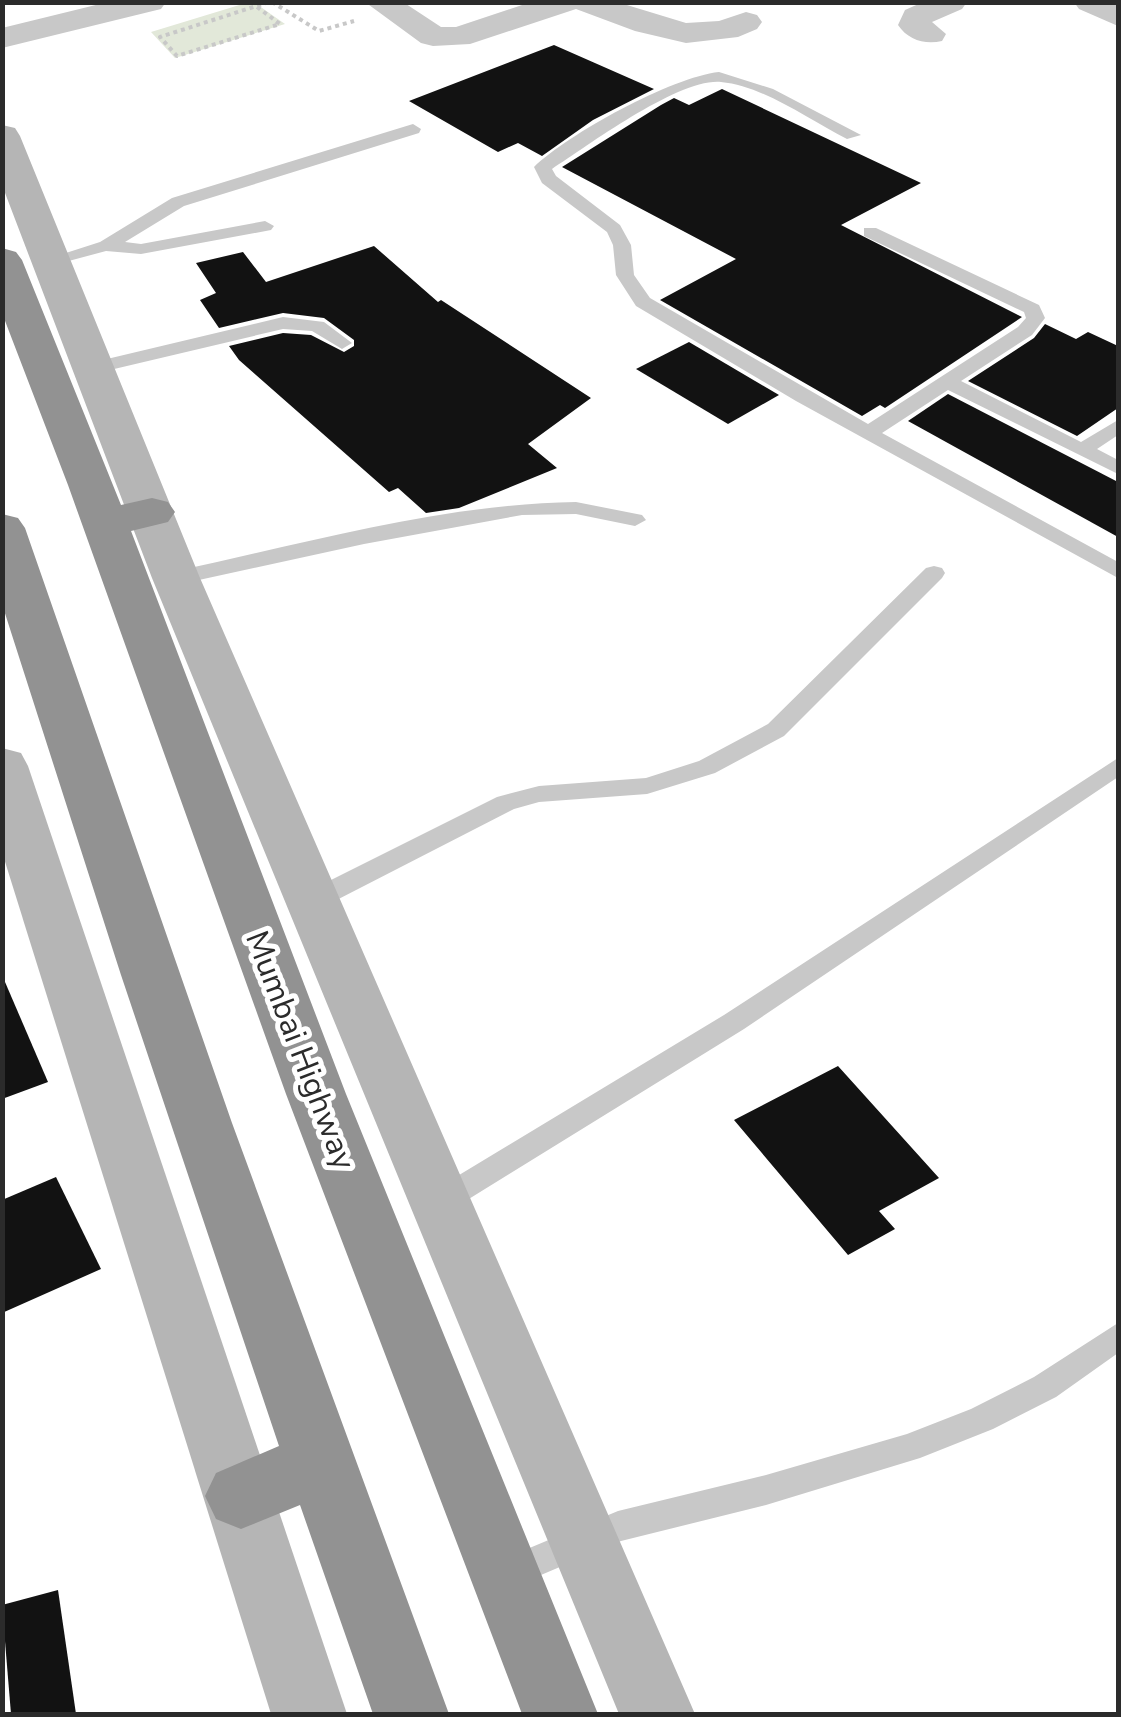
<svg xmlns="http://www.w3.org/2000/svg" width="1121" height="1717" font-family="'Nunito Sans',sans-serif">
<rect width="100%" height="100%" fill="#fff"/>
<path fill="#e2e8d9" d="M246,3H255L285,24L175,58L151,32Z"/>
<g fill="#121212">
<path d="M554,45L654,89L593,120L542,156L518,143L498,152L409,101Z"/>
<path d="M722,89L921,183L841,225L1022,317L885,408L880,405L862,416L660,300L736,259L562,167L661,105L674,98L689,105Z"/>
<path d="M374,246L438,302L441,300L591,398L528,444L557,468L459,508L426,513L398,488L389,492L239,360L229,346L283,333L311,335L344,352L354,346V340L324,318L283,313L219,328L200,300L216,293L196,263L243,252L266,282Z"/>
<path d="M1045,324L1076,339L1088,332L1118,346V408L1077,436L968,381L1034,338Z"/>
<path d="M689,342L779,395L728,424L636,369Z"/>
<path d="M948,394L1118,482V537L908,421Z"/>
<path d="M2,975L48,1082L2,1099Z"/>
<path d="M838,1066L939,1178L879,1211L895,1229L848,1255L734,1120Z"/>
<path d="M56,1177L101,1269L2,1313V1200Z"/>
<path d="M58,1590L76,1714H11L2,1605Z"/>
</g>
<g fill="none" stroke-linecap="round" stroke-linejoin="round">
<g stroke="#c8c8c8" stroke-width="4" stroke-dasharray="4 4" stroke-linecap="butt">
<path d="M272,2L319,31L354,21"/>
<path d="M257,7L280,24L177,56L160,37L269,2"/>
</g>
<g fill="#c8c8c8" fill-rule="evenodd">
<path d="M719,72L773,89L861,135L847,139C809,120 764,86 721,82C679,78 589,145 552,169L556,176L620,225L631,245L634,275L650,298L868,424L1018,327L1026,318L1024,312L864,236V228H876L1039,305L1045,318L1032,335L961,381L1081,442L1118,420V435L1097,449L1118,460V474L948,390L882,433L1118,562V578L796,401L636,306L616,275L613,245L607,232L542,183L534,167C568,134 672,77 719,72Z"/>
<path d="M413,124L421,129L419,133L184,206L125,242L141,244L265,221L274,226L271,230L141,254L106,251L50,266L41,261L100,242L172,198Z"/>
<path d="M283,317L324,322L352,343L342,349L312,331L283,329L93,374L83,368L86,364Z"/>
<path d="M576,502L642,515L646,520L635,526L576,514L522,515L364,544L176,585L165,578L176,571C307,543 442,504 576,502Z"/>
<path d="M934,566L942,568L945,573L942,578L784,736L715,773L647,794L539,802L514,809L323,907H305L301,900L305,893L497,797L539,786L646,778L699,761L768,724L926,568Z"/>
<path d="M1118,758V777L744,1029L451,1210L441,1213L431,1210L427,1201L431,1192L724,1015Z"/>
<path d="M1118,1323V1353L1056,1397L993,1429L920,1458L766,1505L621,1541L508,1589L496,1584L491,1573L496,1562L618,1511L766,1475L907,1434L971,1409L1034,1377Z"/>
</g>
<g fill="#c8c8c8" fill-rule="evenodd">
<path d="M108,2H166L161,9L2,48V28Z"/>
<path d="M365,2H403L441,27H456L531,2H617L686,23L719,21L746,12L757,15L762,22L757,29L738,37L686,43L635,31L576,9L470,44L433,46L421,43Z"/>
<path d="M923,2H967L962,9L932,22L946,34L942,41C925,45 908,40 898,25L905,10Z"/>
<path d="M1074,2L1118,4V26L1079,9Z"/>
</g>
<g fill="#b5b5b5" fill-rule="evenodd">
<path d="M2,125L15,128L20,136L200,578L695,1714H619L152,578L2,185Z"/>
<path d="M2,748L21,753L28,766L347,1714H271L2,852Z"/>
</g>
<g fill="#929292" fill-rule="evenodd">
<path d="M2,248L16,252L22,260L121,505L152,498L168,502L175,512L168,522L131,531L346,1094L598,1714H522L286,1094L68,485L2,313Z"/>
<path d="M2,514L18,518L25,528L232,1123L449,1714H373L300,1505L241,1529L216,1519L205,1496L216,1473L279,1446L121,975L2,604Z"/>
</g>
</g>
<g text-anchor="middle" stroke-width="10" stroke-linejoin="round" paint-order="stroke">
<g font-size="32" fill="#2b2b2b" stroke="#fff">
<text transform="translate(301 1050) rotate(69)" y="11">Mumbai Highway</text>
</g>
</g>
<rect width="1121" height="1717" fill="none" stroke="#2b2b2b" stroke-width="10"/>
</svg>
